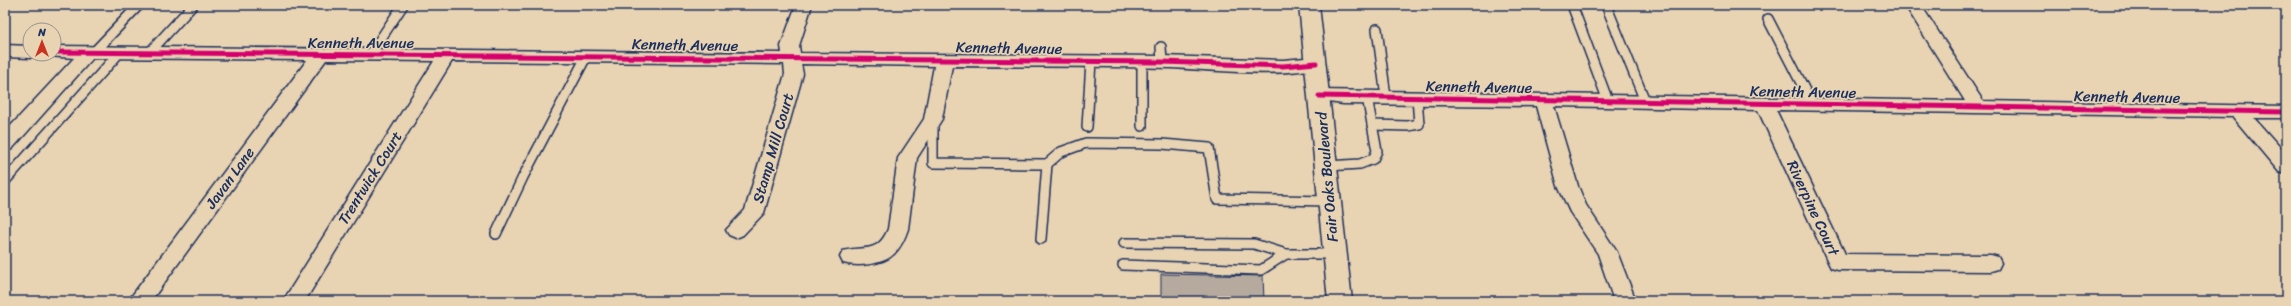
<svg xmlns="http://www.w3.org/2000/svg" width="2291" height="306" font-family="Sriracha,sans-serif">
<rect width="100%" height="100%" fill="#e8d3b2"/>
<filter id="ink" filterUnits="userSpaceOnUse"><feTurbulence type="fractalNoise" baseFrequency=".025" numOctaves="2"/><feDisplacementMap in="SourceGraphic" scale="8" xChannelSelector="R" yChannelSelector="G"/><feConvolveMatrix kernelMatrix="1 2 1 2 8 2 1 2 1" color-interpolation-filters="sRGB"/></filter>
<g filter="url(#ink)">
<path fill="#b5aa9d" stroke="#1b2f5e" d="M1161,274L1263,276L1264,301H1161Z"/>
<g fill="none" stroke-linecap="round" stroke-linejoin="round">
<defs>
<g id="service">
<path d="M1572,5L1608,101"/>
<path d="M1606,5L1645,101"/>
<path d="M1768,19L1812,104"/>
<path d="M1377,29L1386,97"/>
<path d="M1161,47L1162,62"/>
<path d="M94,52L139,5"/>
<path d="M149,53L193,5"/>
<path d="M370,55L403,5"/>
<path d="M1142,62V126"/>
<path d="M933,121V163L1047,164L1041,239"/>
<path d="M1372,125L1408,126L1419,124L1417,98"/>
<path d="M1087,127L1091,61"/>
<path d="M1047,164L1061,152L1086,143L1162,144L1209,148L1217,199L1329,201"/>
<path d="M1327,166L1360,164L1373,159L1377,151L1367,97"/>
<path d="M5,181L120,52"/>
<path d="M496,234L523,177L586,57"/>
<path d="M1124,243L1254,244L1286,254H1334"/>
<path d="M1123,265L1261,270L1286,254"/>
</g>
<g id="minor">
<path d="M796,5H812L799,46L800,53L1162,56L1283,60L1316,57L1322,59L1325,63L1322,67C1282,78 1214,70 1171,68C1098,66 1025,67 952,66L942,119L917,158L908,229C905,238 901,247 894,254C883,265 857,267 843,263L840,257L843,251C864,245 877,255 888,229L898,158L924,119L934,66L801,64L803,74L764,213L743,235L736,238L729,235L726,230L745,210L785,74L784,64L452,61L305,301H283L434,61L326,60L151,301H128L307,60L93,58L12,149L5,151V132L74,58L48,56L47,54H54V46L782,53L781,46Z"/>
<path d="M1905,5H1921L1983,101L2286,106V118H2254L2286,154V174L2279,172L2233,117L1776,110L1845,254L1991,255L1998,257L2001,263L1998,269L1991,271L1838,270L1831,268L1828,262L1758,110L1554,106L1578,186L1586,205L1617,252L1636,301H1614L1598,254L1570,212L1558,186L1536,106L1343,104L1313,100L1310,96L1313,92L1319,90L1965,101Z"/>
<path d="M5,45L30,46V54H37L30,58L5,57Z"/>
</g>
<path id="primary" d="M1299,5H1319L1352,301H1328Z"/>
</defs>
<use href="#service" stroke="#1b2f5e" stroke-width="12"/>
<use href="#minor" stroke="#1b2f5e" stroke-width="3"/>
<use href="#primary" stroke="#1b2f5e" stroke-width="3"/>
<use href="#service" stroke="#e8d3b2" stroke-width="9"/>
<use href="#minor" fill="#e8d3b2" fill-rule="evenodd"/>
<use href="#primary" fill="#e8d3b2" fill-rule="evenodd"/>
<defs>
<g id="cycleway">
<path d="M54,52L1162,62L1283,66L1316,63"/>
<path d="M1319,96L2286,112"/>
</g>
</defs>
<use href="#cycleway" stroke="#e8d3b2" stroke-width="8"/>
<use href="#cycleway" stroke="#d6006c" stroke-width="5"/>
</g>
</g>
<g text-anchor="middle" stroke-width="3.5" stroke-linejoin="round" paint-order="stroke">
<g font-size="15" fill="#1b2f5e" stroke="#e8d3b2">
<text x="361" y="48">Kenneth Avenue</text>
<text transform="translate(685 45) rotate(1)" y="5">Kenneth Avenue</text>
<text transform="translate(1009 48) rotate(1)" y="5">Kenneth Avenue</text>
<text transform="translate(1479 87) rotate(1)" y="5">Kenneth Avenue</text>
<text transform="translate(1803 92) rotate(1)" y="5">Kenneth Avenue</text>
<text transform="translate(2127 97) rotate(1)" y="5">Kenneth Avenue</text>
<text transform="translate(773 148) rotate(-74)" y="5">Stamp Mill Court</text>
<text transform="translate(1327 177) rotate(-95)" y="5">Fair Oaks Boulevard</text>
<text transform="translate(230 178) rotate(-54)" y="5">Javan Lane</text>
<text transform="translate(370 178) rotate(-58)" y="5">Trentwick Court</text>
<text transform="translate(1813 208) rotate(65)" y="5">Riverpine Court</text>
</g>
</g>
<rect width="2291" height="306" fill="none" stroke="#e8d3b2" stroke-width="20"/>
<rect x="10" y="10" width="2271" height="286" fill="none" stroke="#1b2f5e" stroke-width="1.5" filter="url(#ink)"/>
<g transform="translate(42 42)"><circle r="19" fill="#e8d3b2" stroke="#969190"/>
<path d="M0-3L7 15L0 10L-7 15Z" fill="#c8321e"/>
<text y="-6" font-size="11" font-weight="bold" text-anchor="middle" fill="#1b2f5e">N</text>
</g>
</svg>
